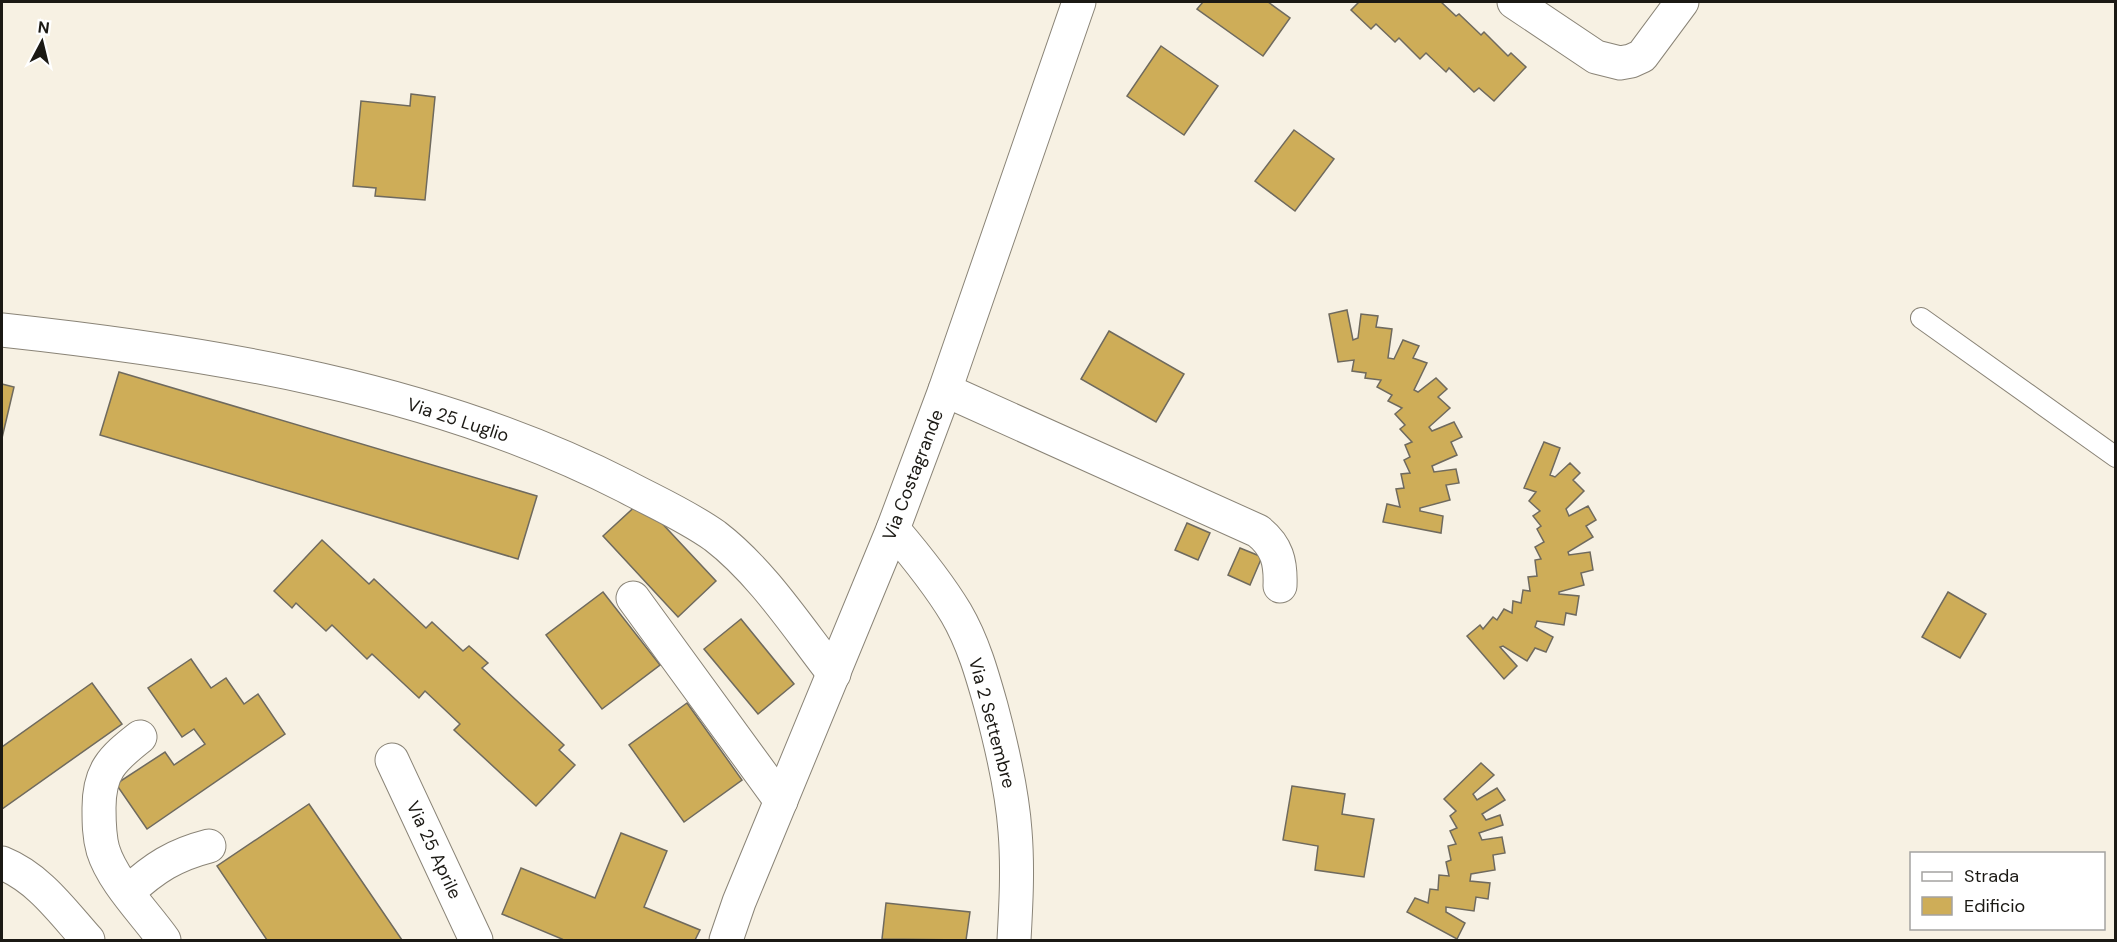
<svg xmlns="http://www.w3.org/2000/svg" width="2117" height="942" font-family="'DM Sans',sans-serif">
<rect width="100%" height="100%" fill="#f7f1e3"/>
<g fill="#cead58" stroke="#6f6a5e" stroke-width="1.5">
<path d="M1203,2H1268L1290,18L1263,56L1197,9Z"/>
<path d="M1359,2H1441L1456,16L1459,14L1481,35L1484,32L1508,56L1511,53L1526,67L1494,101L1479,88L1474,92L1449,68L1446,72L1426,53L1420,59L1399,38L1395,42L1376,24L1371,29L1351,10Z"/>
<path d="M1161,46L1218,86L1184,135L1127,96Z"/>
<path d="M411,94L435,97L425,200L375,196L376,188L353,186L361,101L410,106Z"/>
<path d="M1294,130L1334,159L1295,211L1255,181Z"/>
<path d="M1347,310L1353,340L1358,338L1361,314L1378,316L1376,327L1392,329L1388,358L1394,359L1403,340L1419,346L1413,358L1427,363L1414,390L1418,392L1436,378L1447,389L1438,397L1450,408L1429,427L1432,431L1454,422L1462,437L1451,442L1457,455L1432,466L1434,472L1456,469L1459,483L1446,485L1450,500L1420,508V511L1443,516L1441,533L1383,522L1387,504L1400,507L1396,489L1404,488L1401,474L1410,473L1404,460L1410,457L1405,445L1412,442L1400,429L1405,425L1395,414L1402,408L1388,401L1392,395L1377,387L1381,380L1365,378L1366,373L1352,371L1354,360L1338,362L1329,314Z"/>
<path d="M1109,331L1184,374L1156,422L1081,379Z"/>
<path d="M119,372L537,496L518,559L100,435Z"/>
<path d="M2,384L14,387L2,438Z"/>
<path d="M1544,442L1560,448L1550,475L1555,477L1570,463L1580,473L1573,480L1584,491L1566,509L1569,516L1588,506L1596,520L1586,526L1593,537L1568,552L1569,555L1590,552L1593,570L1581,573L1584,585L1559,592V594L1579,596L1576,615L1566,613L1564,625L1537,621L1535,627L1553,637L1546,652L1535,648L1527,661L1503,646L1500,647L1517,666L1504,679L1467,636L1480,625L1483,629L1493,617L1497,620L1504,609L1512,613L1513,601L1521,603L1523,590L1530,591L1528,577L1537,576L1535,560L1541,559L1535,547L1544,542L1537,529L1541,526L1533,516L1540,511L1529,501L1536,492L1524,488Z"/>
<path d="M641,501L716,581L678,617L603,536Z"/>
<path d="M1187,523L1210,533L1198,560L1175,550Z"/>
<path d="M322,540L369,584L374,579L426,628L432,622L463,651L469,646L488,663L482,668L564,745L559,750L575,765L536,806L454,730L460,724L425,691L419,698L372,654L367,659L332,625L326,631L296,603L292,608L274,591Z"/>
<path d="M1240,548L1262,557L1250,585L1228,575Z"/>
<path d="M603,592L660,665L602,709L546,635Z"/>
<path d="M1948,592L1986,614L1960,658L1922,637Z"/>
<path d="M741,619L794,684L758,714L704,649Z"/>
<path d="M191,659L211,688L226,678L244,704L258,694L285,734L147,829L116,784L165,752L174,765L205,744L194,729L182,737L148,688Z"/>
<path d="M92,683L122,724L2,809V747Z"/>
<path d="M687,703L742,780L684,822L629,745Z"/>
<path d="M1481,763L1494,775L1473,794L1477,800L1497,788L1505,800L1482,814L1486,820L1500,815L1503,825L1479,833L1482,840L1502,837L1505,853L1493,855L1495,870L1471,874L1470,881L1490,883L1488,899L1476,897L1474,911L1446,907V912L1465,923L1457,939L1407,912L1415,898L1428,903L1430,889L1438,890L1439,875L1449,876L1446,862L1451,860L1448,846L1456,844L1450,831L1457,828L1450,816L1456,811L1444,799Z"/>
<path d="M1292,786L1345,794L1342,814L1374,819L1364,877L1315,870L1318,846L1283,840Z"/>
<path d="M309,804L402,940H267L217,866Z"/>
<path d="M621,833L667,851L644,907L700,930L695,940H561L562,939L502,914L521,868L595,898Z"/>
<path d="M886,903L970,912L966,940L882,939Z"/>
</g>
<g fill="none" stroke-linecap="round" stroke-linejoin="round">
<defs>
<path id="lane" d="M1921,318L2116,457"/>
<g id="street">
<path d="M1514,2L1596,57L1620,63L1631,61L1642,56L1682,2"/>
<path d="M2,330C214,353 433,388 625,486C655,502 687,516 715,536C762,572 798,628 834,674"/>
<path d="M945,390L1258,531C1277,546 1281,562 1280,586"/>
<path d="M893,529C916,556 938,583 956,613C973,642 982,674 991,706C1002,747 1012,789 1015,831C1018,868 1016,904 1014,940"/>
<path d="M633,598L781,801"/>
<path d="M140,737C112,759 99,771 99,808C99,822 99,836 103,850C113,882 145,913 164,940"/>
<path d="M392,760L476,940"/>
<path d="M2,863C39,878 62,911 88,940"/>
<path d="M128,892C154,868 174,855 209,846"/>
<path d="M726,940L739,902L893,529L945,390L1079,2"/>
</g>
</defs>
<use href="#lane" stroke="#8a8477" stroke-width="22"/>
<use href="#street" stroke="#8a8477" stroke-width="35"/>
<use href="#lane" stroke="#fff" stroke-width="20"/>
<use href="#street" stroke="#fff" stroke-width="33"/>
</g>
<g text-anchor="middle" stroke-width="4.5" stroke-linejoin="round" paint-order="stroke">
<g font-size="18" fill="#1b1914" stroke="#fff">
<text transform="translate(458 420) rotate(18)" y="6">Via 25 Luglio</text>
<text transform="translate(913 475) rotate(-69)" y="6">Via Costagrande</text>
<text transform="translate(992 723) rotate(75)" y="6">Via 2 Settembre</text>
<text transform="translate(434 850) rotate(65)" y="6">Via 25 Aprile</text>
</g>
</g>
<rect width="2117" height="942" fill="none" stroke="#1b1914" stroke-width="6"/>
<rect x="1910" y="852" width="195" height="78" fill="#ffffff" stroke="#a4a3a1" stroke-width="1.5"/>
<rect x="1922" y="872" width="30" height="9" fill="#ffffff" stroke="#a4a3a1" stroke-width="1.5"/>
<text x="1964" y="882" font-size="18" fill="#1b1914">Strada</text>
<rect x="1922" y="897" width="30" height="18" fill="#cead58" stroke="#a4a3a1" stroke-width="1.5"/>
<text x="1964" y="912" font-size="18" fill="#1b1914">Edificio</text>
<g transform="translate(42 42) rotate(7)" stroke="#ffffff" stroke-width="4.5" paint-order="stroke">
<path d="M0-4.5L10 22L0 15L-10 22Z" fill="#1b1914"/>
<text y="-9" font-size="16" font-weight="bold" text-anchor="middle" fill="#1b1914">N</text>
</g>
</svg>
